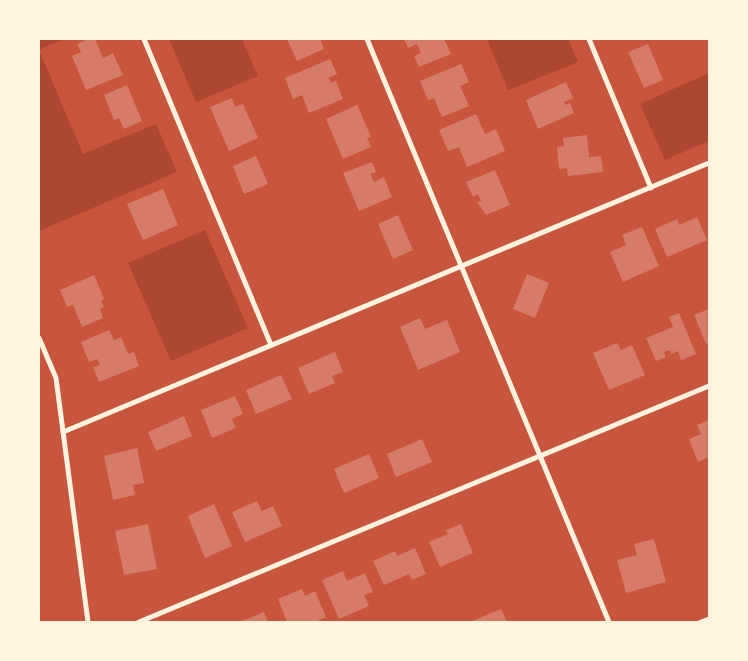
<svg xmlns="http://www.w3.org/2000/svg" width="748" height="661" font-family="'Titillium Web',sans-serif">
<rect width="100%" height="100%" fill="#c8553d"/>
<g fill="#ae4732">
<path d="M39,39H64L39,50Z"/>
<path d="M169,39H242L258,76L196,102Z"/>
<path d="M487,39H568L578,62L508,90Z"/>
<path d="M39,50L83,154L156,124L177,172L39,231Z"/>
<path d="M709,73V141L665,160L640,104Z"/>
<path d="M205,230L248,328L171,361L128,263Z"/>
</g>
<g fill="#d67c66">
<path d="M88,39H95L103,58L113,53L123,75L86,90L72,56L81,52L77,44Z"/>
<path d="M287,39H320L324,49L297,61Z"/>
<path d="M404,39H444L451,54L419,67L414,56L421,53L417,44L408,48Z"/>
<path d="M648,44L663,80L644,88L628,52Z"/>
<path d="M330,59L337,74L329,78L331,83L336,81L343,99L309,113L302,95L293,99L285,78Z"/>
<path d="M461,64L469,82L460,86L469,106L442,117L434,98L428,100L420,81Z"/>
<path d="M566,82L573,98L564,102L565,105L570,103L574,113L538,129L526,100Z"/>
<path d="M127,85L142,121L124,129L119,118L114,120L104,95Z"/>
<path d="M232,98L235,107L243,104L258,138L229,151L210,107Z"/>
<path d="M357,105L371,137L367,138L371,147L343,159L326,119Z"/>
<path d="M476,114L485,134L496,129L505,151L467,167L459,147L448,151L439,130Z"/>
<path d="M587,135L589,157L601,156L603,172L568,176L567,168L559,169L557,147L564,146L563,138Z"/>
<path d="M256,156L268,184L244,194L233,166Z"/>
<path d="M372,162L376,172L370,174L374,182L384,177L392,197L359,211L343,173Z"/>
<path d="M495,170L510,205L486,215L477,202L481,201L478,194L473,197L466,182Z"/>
<path d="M163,189L178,225L143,240L127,204Z"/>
<path d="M398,215L413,250L393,259L378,224Z"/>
<path d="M697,217L707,240L667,257L655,229L677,219L679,225Z"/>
<path d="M642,227L659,266L623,282L610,252L626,245L622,235Z"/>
<path d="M527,274L549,283L535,318L513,309Z"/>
<path d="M94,275L104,299L101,301L104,307L100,309L103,318L82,327L73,305L67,307L60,290Z"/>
<path d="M709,309V343L706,344L694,315Z"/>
<path d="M679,313L696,354L681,360L678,351L671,354L670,350L664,352L666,357L656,361L646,338L673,327L669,317Z"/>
<path d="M420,318L425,329L447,320L460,352L418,370L400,327Z"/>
<path d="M109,330L114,340L121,337L128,354L134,352L139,366L99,382L93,367L100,365L97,359L89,362L81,342Z"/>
<path d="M617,343L621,350L632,345L645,375L609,390L593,353Z"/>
<path d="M335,352L343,372L332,376L335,383L309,394L298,368Z"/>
<path d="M281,375L292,399L256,414L246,390Z"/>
<path d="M235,396L243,414L232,419L236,428L212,438L201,410Z"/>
<path d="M184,416L192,436L156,451L148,432Z"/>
<path d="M709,420V457L698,462L689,439L701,434L697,425Z"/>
<path d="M422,439L432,462L396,477L387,454Z"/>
<path d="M137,448L144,483L133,485L135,495L113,500L104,456Z"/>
<path d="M369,454L379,478L344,493L334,469Z"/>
<path d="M257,501L262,511L273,506L282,526L245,542L232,512Z"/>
<path d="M214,504L232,546L205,558L188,516Z"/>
<path d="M148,524L157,569L124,575L115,531Z"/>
<path d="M461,524L473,553L440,567L429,542L448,534L446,530Z"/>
<path d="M654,539L666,582L626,593L617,560L637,555L634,544Z"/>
<path d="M415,548L426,574L412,580L409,574L384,585L373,561L395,551L397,556Z"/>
<path d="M343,571L347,581L365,573L373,592L364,595L369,606L339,619L322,580Z"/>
<path d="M302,589L305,596L315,591L326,617L315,622H287L278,599Z"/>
<path d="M501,609L507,622H470Z"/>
<path d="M264,612L268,622H240Z"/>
</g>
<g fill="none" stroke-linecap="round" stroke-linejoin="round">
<g stroke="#fff3e0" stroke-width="5">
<path d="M144,39L271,345"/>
<path d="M367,39L609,622"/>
<path d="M589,39L651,188"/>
<path d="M39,338L56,378L88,622"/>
<path d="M63,432L709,163"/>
<path d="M139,622L709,386"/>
<path d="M701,622L709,619"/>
</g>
</g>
<rect width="748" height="661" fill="none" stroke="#fff3e0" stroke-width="80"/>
</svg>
